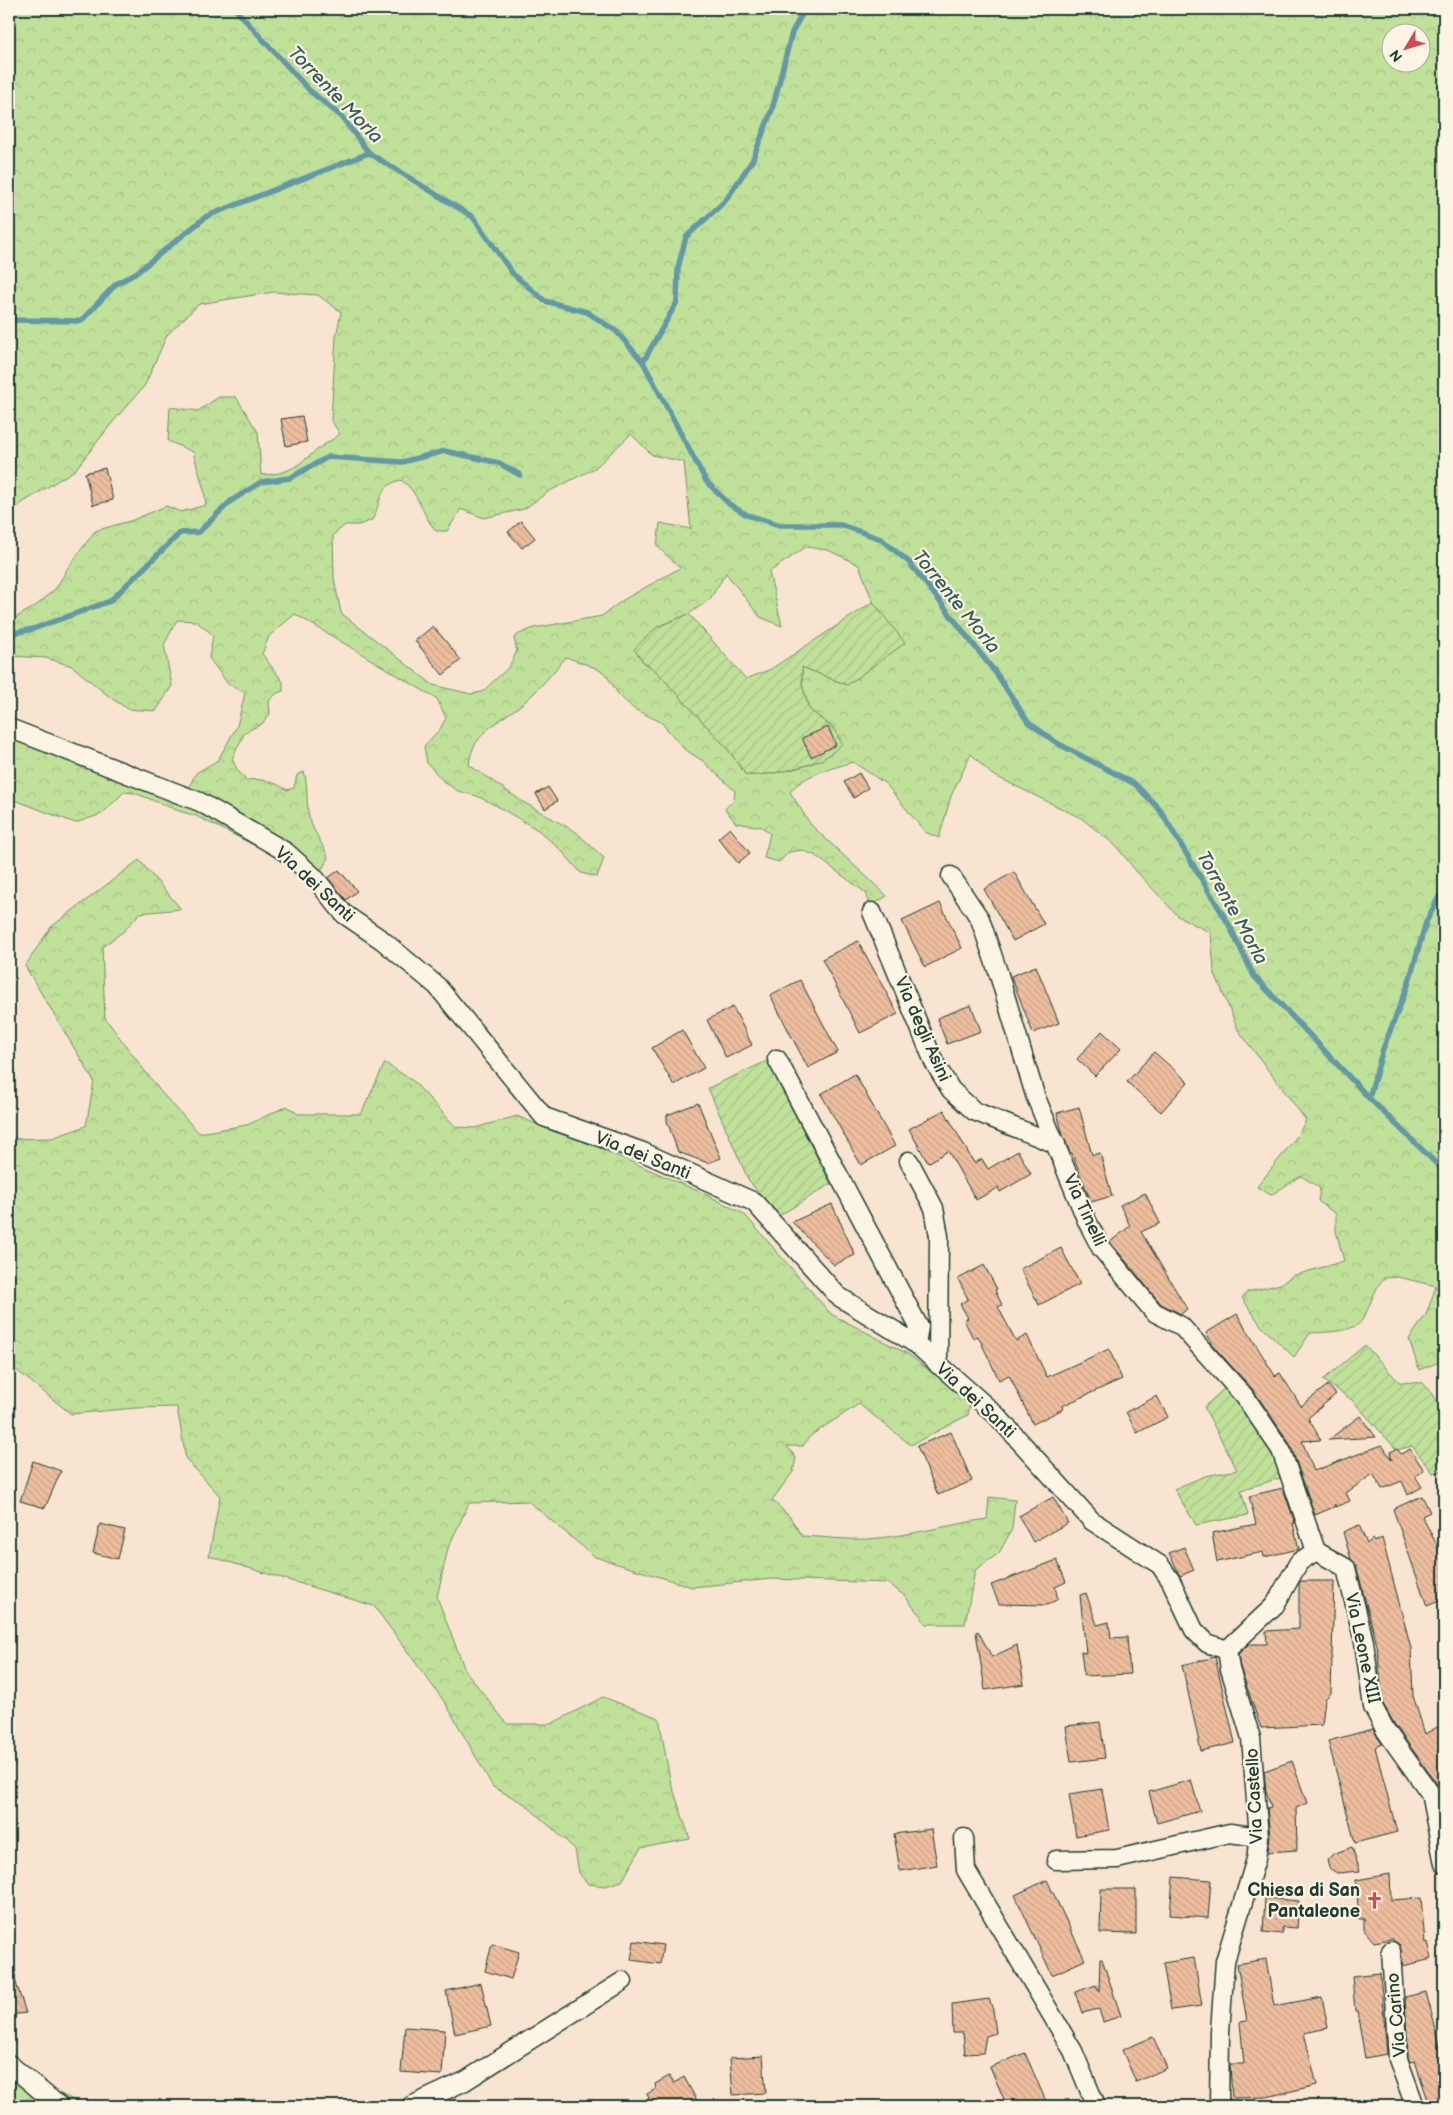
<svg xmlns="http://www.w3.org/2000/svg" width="1453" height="2115" font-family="'Balsamiq Sans',sans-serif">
<defs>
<pattern id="forest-crowns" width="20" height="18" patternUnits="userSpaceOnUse" patternTransform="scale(1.25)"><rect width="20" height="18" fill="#c0e19a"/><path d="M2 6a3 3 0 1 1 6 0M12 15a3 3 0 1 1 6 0" fill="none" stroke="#a5c285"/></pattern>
<pattern id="garden-furrows" width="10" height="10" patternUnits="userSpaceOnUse" patternTransform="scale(1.25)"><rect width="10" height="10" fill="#c0e19a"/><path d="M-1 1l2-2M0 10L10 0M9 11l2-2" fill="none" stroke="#a5c285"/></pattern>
<pattern id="building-back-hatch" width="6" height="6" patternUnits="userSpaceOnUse" patternTransform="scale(1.25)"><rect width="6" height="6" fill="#eebe9e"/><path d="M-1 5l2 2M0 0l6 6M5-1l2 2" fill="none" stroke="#cca489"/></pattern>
</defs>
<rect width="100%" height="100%" fill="#f8e4d0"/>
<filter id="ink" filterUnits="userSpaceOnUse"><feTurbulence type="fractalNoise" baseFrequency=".02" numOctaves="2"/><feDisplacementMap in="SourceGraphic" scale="10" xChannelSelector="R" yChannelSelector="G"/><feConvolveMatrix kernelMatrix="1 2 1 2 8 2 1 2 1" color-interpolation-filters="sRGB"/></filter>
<g filter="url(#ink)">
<g fill="url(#forest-crowns)" stroke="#708f67" fill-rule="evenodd">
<path d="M9,9H1444V1355L1442,1361L1419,1370L1409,1339L1426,1315L1436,1286L1398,1277L1384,1278C1373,1290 1371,1306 1362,1320C1354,1333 1323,1332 1310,1333L1294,1357L1262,1327L1242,1298L1247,1292L1281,1284L1292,1276L1344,1261L1336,1231V1214L1318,1201L1320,1188L1301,1176L1271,1195L1257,1187L1298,1135L1306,1120L1238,1030L1214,971L1211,933L1178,916L1136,871L1115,845L1081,818L991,774L971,754L951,796L939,838L925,832L886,784L853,762C831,769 804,774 790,792L811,825L887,896L871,906L866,893L816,856L802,850L789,852L779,862L764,858L770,834L762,827L736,823L725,809L734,799L735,791L703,761L684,749L661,722L634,709L619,695L605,673L593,667L566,657C554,671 542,686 529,698C507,719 472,729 469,765L523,802L576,832L604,858L597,877L581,873L560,849L538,830L497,806L477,796L458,791L444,782L427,763L424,746L440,729L446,718L437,699L295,614L269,636L262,654L283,682V691L277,693L269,701L270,714L262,724L245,732L232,759L238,771L247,780C261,778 275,782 287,790L294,788L297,775L304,772C309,788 305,804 310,820C314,833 323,844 328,857L323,868L299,875L266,851L196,816L179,811L135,793L124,792L102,814L75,823L9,798V727L183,800L196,773L218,760L237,726L245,693L228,684L209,658L213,635L196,621L177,620L164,645L172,686L156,711L128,709L111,698L72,666L46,658L9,656V618L12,620L37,605L57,587L67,569L95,531L133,520L166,506L181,512L206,505L204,490L193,452L168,441L170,407L198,411L219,397H236L258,432L261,475C292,474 297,465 321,447C327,442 333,440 340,434L331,420L336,337L341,312L318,295L273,292L199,304L167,335L145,385L112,423L75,470L22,503L9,514ZM1390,32H1420V62H1390ZM631,434L652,455L684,462L691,529L660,523L657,546L680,568L623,600L602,616L534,628L519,634L514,638L517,651L509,667L482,692L471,694L433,685L341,613L334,579L333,535L345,525H359L372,520C382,503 377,486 401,480C420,493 421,514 436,531H447L461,509L484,518L524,509L548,492L595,468ZM806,547L828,550L859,565L873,602L904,643L847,685L802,667V684L809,709L836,730L834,751C829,754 825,758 820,760C805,768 763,777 746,775L727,748L656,671L657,627L689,614L710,599L726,573L760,617L782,626L769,572Z"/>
<path d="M139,860L181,909L140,913L124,931L102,947L105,1018L160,1091L199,1133L247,1125L287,1106L298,1114H361L385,1063L413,1081L456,1127L475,1128L517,1116L555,1132L588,1143L707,1195L744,1214L831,1314L908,1354L970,1402L968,1415L911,1445L859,1404L810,1436L803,1446H787L796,1458L793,1472L772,1500L790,1517L802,1536C824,1537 846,1540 868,1539C909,1536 947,1525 987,1519L989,1497L1015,1500L1012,1529L999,1553L975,1570L965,1624H926L905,1596L888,1583L772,1579L692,1587L595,1557L528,1501L469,1503L448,1548L437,1597L465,1670L507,1724H551L603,1697L659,1718L670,1780L690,1839L641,1848L622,1881L605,1886L588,1884L579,1873L575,1849L525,1804L493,1787L446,1704L374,1606L209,1556L220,1496L186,1459L177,1407L135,1408L71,1414L9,1364V1139L52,1138L86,1126L94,1081L25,966L51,927Z"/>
<path d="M9,2071L87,2106H9Z"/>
</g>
<g fill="url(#garden-furrows)" stroke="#708f67">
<path d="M873,602L905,643L847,685L802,667V684L809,709L836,731L842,744C835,750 828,757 820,760C803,768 763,777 746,775L727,748L702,721L656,671L643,662L634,649L657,627L689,614L746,679L771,669Z"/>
<path d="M767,1061L831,1184L777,1217L748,1179L708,1088Z"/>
<path d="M1365,1345L1399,1382L1423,1383L1444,1409V1471L1433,1473L1412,1446L1397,1450L1352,1400L1323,1380Z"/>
<path d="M1228,1385L1273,1450L1280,1478L1241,1490L1248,1515L1196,1525L1174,1489L1205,1476L1237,1470L1204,1407Z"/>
</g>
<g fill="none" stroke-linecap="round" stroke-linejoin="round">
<g stroke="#6398a6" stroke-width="5.5">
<path d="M235,9L310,91L342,117L369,153L473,217L513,274L545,301L587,312L616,331L643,362L706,481L729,504L747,515L780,525H841L881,539L909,562L998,676L1028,722L1057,743L1135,784L1160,810L1228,923L1254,976L1369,1098L1444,1171"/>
<path d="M9,320L81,321L116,284L136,273L207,216L369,153"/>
<path d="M643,362L677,302L678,268L686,237L726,200L752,161L772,110L792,32L805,9"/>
<path d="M9,634L33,629L110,601L180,533L199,532L231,501L261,482L290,478L328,457L402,462L445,451L499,463L520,475"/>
<path d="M1369,1098L1383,1049L1408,985L1426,922L1444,887"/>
</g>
</g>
<g fill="url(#building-back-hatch)" stroke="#1f3d34">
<path d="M302,416L307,442L286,446L281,419Z"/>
<path d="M105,468L113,500L93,505L85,473Z"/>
<path d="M521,521L535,538L522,548L508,532Z"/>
<path d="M433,626L461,660L443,675L415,641Z"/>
<path d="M828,727L836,745L811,757L802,738Z"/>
<path d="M859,773L868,788L854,798L844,782Z"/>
<path d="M548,787L557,801L545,809L536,794Z"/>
<path d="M730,828L750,853L738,863L718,838Z"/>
<path d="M339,870L357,891L346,900L328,878Z"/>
<path d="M1014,872L1044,924L1013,941L984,889Z"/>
<path d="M940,903L962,948L925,967L902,921Z"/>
<path d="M858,941L898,1014L860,1033L822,959Z"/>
<path d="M1036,966L1059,1023L1033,1033L1011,976Z"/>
<path d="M800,980L838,1052L808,1068L770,995Z"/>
<path d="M971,1005L981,1031L947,1044L937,1018Z"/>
<path d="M733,1007L752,1045L726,1058L707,1020Z"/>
<path d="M682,1030L704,1068L674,1085L652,1048Z"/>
<path d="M1102,1031L1121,1049L1095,1076L1077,1059Z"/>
<path d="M1154,1052L1188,1082L1161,1112L1127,1082Z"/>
<path d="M855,1074L895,1146L861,1165L821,1094Z"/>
<path d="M698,1103L721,1158L708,1163L678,1152L667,1121V1115Z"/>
<path d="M1079,1107L1092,1155L1100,1153L1112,1196L1091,1202L1072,1153H1070L1063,1135L1057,1113Z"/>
<path d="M944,1110L974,1163L982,1159L988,1169L1018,1151L1031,1174L1000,1192L998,1188L976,1200L948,1151L928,1163L909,1129Z"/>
<path d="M1145,1193L1160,1223L1141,1232L1187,1309L1181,1314L1161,1304L1110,1242L1130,1226L1120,1205Z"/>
<path d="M832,1204L855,1255L834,1265L792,1222Z"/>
<path d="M1061,1248L1080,1284L1039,1305L1020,1269Z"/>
<path d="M984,1265L997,1289L995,1290L1002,1305L998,1307L1016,1341L1027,1335L1047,1377L1109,1349L1122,1379L1062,1406L1063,1409L1033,1424L1009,1375L999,1380L978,1336L973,1338L964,1320L968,1318L960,1304L968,1299L958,1279Z"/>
<path d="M1237,1314L1275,1376L1280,1373L1301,1406L1328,1385L1336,1394L1308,1418L1321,1440L1302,1441L1314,1471L1382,1445L1392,1460L1390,1452L1397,1449L1401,1454L1410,1449L1424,1470L1415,1476L1422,1487L1408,1495L1402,1481L1382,1489L1373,1474L1346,1493L1350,1501L1335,1507V1504L1334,1507L1315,1515L1290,1444L1254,1391L1215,1348L1206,1333Z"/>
<path d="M1157,1396L1168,1417L1137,1433L1126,1412Z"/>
<path d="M1360,1416L1376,1437L1328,1440Z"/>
<path d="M951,1432L972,1481L938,1495L917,1446Z"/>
<path d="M33,1461L61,1471L45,1508L20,1501Z"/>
<path d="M1283,1488L1295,1523H1293L1299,1549L1264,1557L1263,1552L1217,1562L1212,1533L1256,1524L1249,1496Z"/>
<path d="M1422,1496L1430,1512L1422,1516L1444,1559V1599L1427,1606L1393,1509Z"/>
<path d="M1053,1497L1068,1523L1033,1542L1019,1516Z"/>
<path d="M100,1524L125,1530L118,1559L93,1553Z"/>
<path d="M1359,1525L1367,1544L1372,1539L1374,1542L1382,1538L1411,1648L1413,1696L1425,1734L1439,1726L1444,1736V1810L1439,1787L1395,1725L1383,1704L1377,1645L1356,1565L1351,1559L1343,1532Z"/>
<path d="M1184,1547L1194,1570L1180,1576L1169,1553Z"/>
<path d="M1057,1560L1066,1582L1055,1587L1058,1599L1047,1605L999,1604L991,1585Z"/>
<path d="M1301,1581H1334L1331,1693L1325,1699L1322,1725L1261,1728L1240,1667L1238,1654L1249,1644H1267L1266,1631L1299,1629V1584Z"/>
<path d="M1086,1593L1097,1625L1109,1622L1111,1638L1127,1637L1130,1674L1084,1676L1081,1652L1086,1653L1080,1595Z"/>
<path d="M978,1631L992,1657L1017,1645L1024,1684L985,1690L976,1632Z"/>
<path d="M1215,1657L1235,1743L1201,1751L1182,1665Z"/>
<path d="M1100,1722L1105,1758L1071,1762L1066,1726Z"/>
<path d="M1373,1729L1382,1744L1375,1747L1397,1832L1355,1843L1328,1741Z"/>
<path d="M1292,1761L1307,1803L1296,1808L1297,1850L1268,1852L1270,1836L1267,1808L1271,1807L1266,1791L1264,1771Z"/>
<path d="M1191,1780L1200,1811L1157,1823L1149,1792Z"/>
<path d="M1102,1789L1109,1830L1076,1836L1069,1794Z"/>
<path d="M931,1829L937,1865L900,1871L894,1834Z"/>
<path d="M1352,1847L1360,1871L1337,1873L1329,1868L1327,1860L1333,1854Z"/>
<path d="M1390,1874L1391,1900L1421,1898L1425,1943L1428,1942L1432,1959L1403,1966L1400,1945L1392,1939L1374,1942L1364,1930V1919H1359L1356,1880Z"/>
<path d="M1173,1877L1211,1880L1208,1918L1170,1915Z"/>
<path d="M1047,1880L1085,1960L1052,1975L1015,1895Z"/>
<path d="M1101,1889H1136V1934L1100,1933Z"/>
<path d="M1265,1898L1299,1901L1297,1928L1282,1927V1934L1263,1932Z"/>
<path d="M634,1941L663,1945L660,1964L631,1960Z"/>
<path d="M492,1944L519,1952L511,1979L485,1971Z"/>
<path d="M1194,1958L1202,2006L1171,2010L1163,1963Z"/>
<path d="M1100,1959H1102L1121,2016L1103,2022L1099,2009L1082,2013L1075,1992L1096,1985L1099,1991Z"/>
<path d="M1266,1959L1274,2006L1322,1997L1328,2028L1304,2033L1317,2085L1267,2097L1232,2098L1230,2064H1244L1240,2022L1247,2021L1237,1964Z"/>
<path d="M9,1971H12L26,2013L9,2015Z"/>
<path d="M1380,1973L1387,2054L1365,2058L1357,2011H1355L1352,1976Z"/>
<path d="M481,1983L491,2026L455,2034L446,1991Z"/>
<path d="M1426,1992L1442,2053L1444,2052V2106H1430L1415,2061L1410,2062L1408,2057L1405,1997Z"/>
<path d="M989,1999L993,2010L996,2033L986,2036L983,2053L965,2054L963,2033H953L952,2004Z"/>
<path d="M405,2027L445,2030L442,2075L401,2072Z"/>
<path d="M1153,2037L1167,2068L1136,2082L1122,2050Z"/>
<path d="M1025,2053L1048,2106H1007L990,2067Z"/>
<path d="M763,2056L766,2093L733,2095L730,2058Z"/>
<path d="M669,2076L674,2083L684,2077L700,2106H652L647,2094L656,2089L655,2084Z"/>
</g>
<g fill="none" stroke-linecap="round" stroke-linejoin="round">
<defs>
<g id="minor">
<path d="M9,728L200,802L286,852L314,877L344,914L382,940L437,986L544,1117L643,1152L754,1202L838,1296L916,1344L996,1415L1092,1521L1160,1565L1171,1581L1194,1630L1207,1643L1227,1650"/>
<path d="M951,876L980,919L999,975L1035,1095L1087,1221L1101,1248L1154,1312L1181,1326L1245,1397L1281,1450L1316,1551"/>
<path d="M872,912L934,1062L951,1090L974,1111L1056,1144"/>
<path d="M777,1059L919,1327L916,1344"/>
<path d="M909,1161L934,1208L939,1236L938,1365"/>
<path d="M1316,1551L1346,1568L1364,1642L1373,1707L1386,1731L1430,1793L1444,1864"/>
<path d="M964,1838L966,1870L1073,2051L1096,2106"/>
<path d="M1056,1860L1117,1859L1230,1833L1259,1837"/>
<path d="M1391,1951L1398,2059L1415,2106"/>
<path d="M9,2064L59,2106"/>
<path d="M411,2106L465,2081L623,1981"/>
<path d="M1219,2106L1220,2032L1225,1961L1256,1859L1259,1837L1251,1738L1230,1669L1227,1650L1275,1605L1299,1562L1316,1551"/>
</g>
</defs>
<use href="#minor" stroke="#1f3d34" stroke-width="21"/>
<use href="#minor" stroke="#fcf5e5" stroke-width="18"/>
</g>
</g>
<defs>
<symbol id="church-bare" viewBox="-9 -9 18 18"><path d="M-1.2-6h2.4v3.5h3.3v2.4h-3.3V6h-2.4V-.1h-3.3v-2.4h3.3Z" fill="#d1495b" stroke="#fcf5e5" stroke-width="2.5" paint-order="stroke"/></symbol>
</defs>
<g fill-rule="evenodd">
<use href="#church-bare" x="1362" y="1888" width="25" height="25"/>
</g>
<g text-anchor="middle" stroke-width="4.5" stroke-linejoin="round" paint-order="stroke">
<g font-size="18" fill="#1f3d34" stroke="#fcf5e5">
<text transform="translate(315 884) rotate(43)" y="6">Via dei Santi</text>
<text transform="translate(923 1029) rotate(66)" y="6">Via degli Asini</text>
<text transform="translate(643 1155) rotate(22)" y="6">Via dei Santi</text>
<text transform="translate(1085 1210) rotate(65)" y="6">Via Tinelli</text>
<text transform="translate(976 1400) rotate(43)" y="6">Via dei Santi</text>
<text transform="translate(1363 1648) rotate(78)" y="6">Via Leone XIII</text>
<text transform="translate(1254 1796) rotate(-93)" y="6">Via Castello</text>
<text transform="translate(1396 2015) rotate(-95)" y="6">Via Carino</text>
</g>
<g font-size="18" font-weight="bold" fill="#1f3d34" stroke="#fcf5e5" text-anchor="end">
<text x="1360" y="1896">Chiesa di San<tspan x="1360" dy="21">Pantaleone</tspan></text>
</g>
<g font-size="19" font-style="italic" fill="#365b5a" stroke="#fcf5e5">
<text transform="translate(336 94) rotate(46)" y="7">Torrente Morla</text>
<text transform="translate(957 601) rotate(51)" y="7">Torrente Morla</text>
<text transform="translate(1233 907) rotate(61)" y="7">Torrente Morla</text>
</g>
</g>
<rect width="1453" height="2115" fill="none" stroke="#fcf5e5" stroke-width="30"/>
<rect x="15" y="15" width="1423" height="2085" fill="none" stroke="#1f3d34" stroke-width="2" filter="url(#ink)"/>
<g transform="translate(1406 48) rotate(232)"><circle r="24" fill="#fcf5e5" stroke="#a4ab9e"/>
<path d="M0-4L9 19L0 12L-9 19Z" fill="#d1495b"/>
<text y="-8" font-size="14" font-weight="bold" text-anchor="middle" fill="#1f3d34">N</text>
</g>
</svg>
